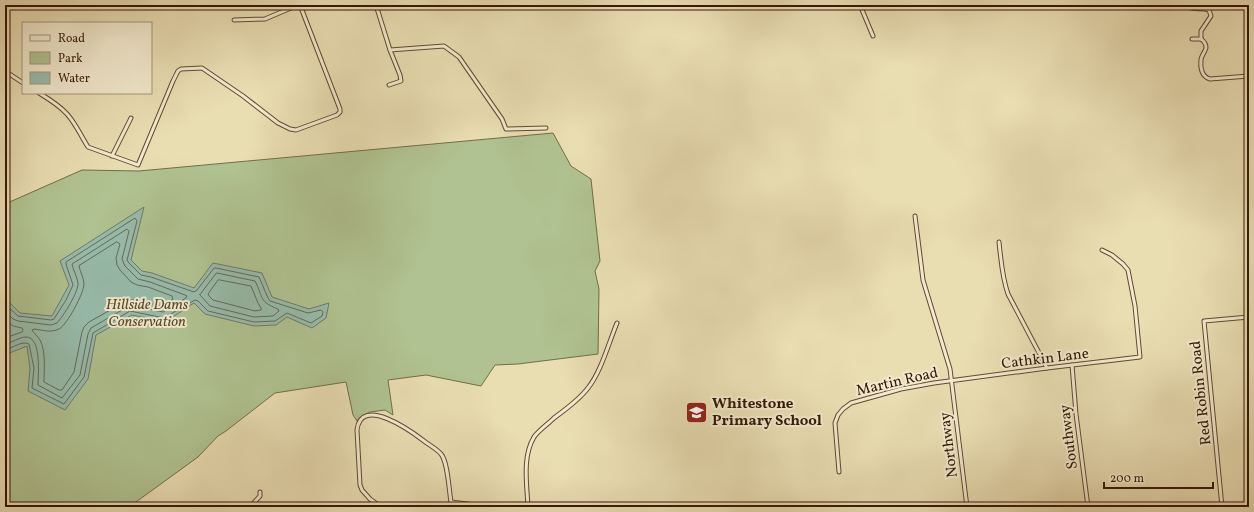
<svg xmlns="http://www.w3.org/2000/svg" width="1254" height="512" font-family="Vollkorn,serif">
<rect width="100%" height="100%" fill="#e9ddb2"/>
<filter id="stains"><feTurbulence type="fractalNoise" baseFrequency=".005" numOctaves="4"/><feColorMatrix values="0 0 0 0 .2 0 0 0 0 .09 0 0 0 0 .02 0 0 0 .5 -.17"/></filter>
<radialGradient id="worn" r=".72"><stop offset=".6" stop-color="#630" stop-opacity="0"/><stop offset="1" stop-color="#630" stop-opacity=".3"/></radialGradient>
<path fill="#b0c291" stroke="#726d4a" d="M553,133L571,166L591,179L600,261L595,271L599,289L598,354L518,364L495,365L481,386L426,375L388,380L393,415L385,410L370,412L359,418V421H357L353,415L346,382L275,393L226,431L218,436L198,457L129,507H5V204L82,170L139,171Z"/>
<path fill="#97bcab" stroke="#707a68" d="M144,207L131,260L142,271L152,273L194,288L213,263L262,273L272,297L309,309L329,303L326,318L312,328L287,317L276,325L254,326L205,314L194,303L165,322L132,315L96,335L88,379L65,410L28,391L30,369L27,346L7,354L5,349V298L20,313L52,316L69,285L60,261Z"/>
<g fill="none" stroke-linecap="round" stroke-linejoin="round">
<g stroke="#666a58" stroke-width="1">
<path d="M117,242L120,244L116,258L117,265L120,270L131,282L137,285L148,287L172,296L173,299L162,306L135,300H128L89,322L84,327L82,332L74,372L62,390H59L44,382C44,370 46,351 40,340C38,336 34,334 32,330L34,329C42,330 51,333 59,329C67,325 84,293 84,284C84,278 80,272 79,266Z"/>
<path d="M217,273L255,281C264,298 258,301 278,309L279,311L273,316L254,317L210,306L200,295Z"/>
<path d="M220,280L251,286L258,303L261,308V310L255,311L213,300L209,296L208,294L218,280Z"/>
<path d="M5,304L18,316L51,320L54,319L66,300L73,285L66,264V262L135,218L137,221L127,260L129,263L141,275L151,277L194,292L197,290L214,268H216L259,277L268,298L270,301L308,313L321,310L323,312L322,316L311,323L287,313L275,321L254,322L208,311L198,301L195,300L164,318L130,311L93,333L84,377L64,404L32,388L34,368L29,344C21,340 13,349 5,349"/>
<path d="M5,311L13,319L18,321L51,325L57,323C63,317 79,291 78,283C77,276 73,270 72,264L127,229L129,231L122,259L125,266L138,279L150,282L185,295L187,296L186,298L163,312L134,306H129L91,328L88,334L80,375L62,398L38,385C38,375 42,337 26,337C19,337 12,343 5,344"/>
<path d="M5,319L13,326L22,328L23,330L22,332L5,338"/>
</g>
<defs>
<g id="street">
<path d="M376,5L390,50L400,75L401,81L389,85"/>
<path d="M860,5L873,36"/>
<path d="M1183,5C1191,11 1201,7 1209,10L1211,16L1201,31V39"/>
<path d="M234,20L265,19L298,5"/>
<path d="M1192,39H1201C1204,41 1206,44 1206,48C1205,52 1201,56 1201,60C1200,68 1202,77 1210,79L1249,76"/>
<path d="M390,50L444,46L459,57L502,119L506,129L546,128"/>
<path d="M5,71L23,83"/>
<path d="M39,93C49,99 59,105 67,114C76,124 81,136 88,147L138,165L173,81L178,71L181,69L202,68L243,96L278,123L290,129L296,130L337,115L340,112V109L300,5"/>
<path d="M112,156L131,118"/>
<path d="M915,216L923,280L950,369L967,507"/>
<path d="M999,242C1001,260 1002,277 1008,294L1047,368"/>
<path d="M1072,365L1076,414L1088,507"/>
<path d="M839,472L835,423L838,415L843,409L851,403L901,389L934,383L1047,368L1140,357L1135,306L1128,270L1123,264L1112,255L1102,250"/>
<path d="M451,502L491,507"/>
<path d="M250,507L260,496V492"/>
<path d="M381,507L370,499L362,490L360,485L357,430C361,395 411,431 424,441C429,445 437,449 441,454C448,462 449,491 451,502"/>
<path d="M528,507C527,485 522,457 534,437C539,430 548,424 554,418C566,409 579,400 588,388C601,372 609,342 617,323"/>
<path d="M1222,507L1204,321L1249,317"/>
</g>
</defs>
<use href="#street" stroke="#624930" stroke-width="5"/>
<use href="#street" stroke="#f1e9cd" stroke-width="3"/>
</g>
<defs>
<symbol id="school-square" viewBox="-11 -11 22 22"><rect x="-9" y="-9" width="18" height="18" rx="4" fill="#8f2418" stroke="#f1e9cd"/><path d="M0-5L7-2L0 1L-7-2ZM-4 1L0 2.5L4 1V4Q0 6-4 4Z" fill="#fff"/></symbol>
</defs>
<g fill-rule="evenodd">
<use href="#school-square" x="684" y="400" width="25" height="25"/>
</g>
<g text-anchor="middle" stroke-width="4" stroke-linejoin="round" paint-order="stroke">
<g font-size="15" font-style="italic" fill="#5a4b2e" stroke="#f1e9cd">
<text x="147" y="309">Hillside Dams<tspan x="147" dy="17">Conservation</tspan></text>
</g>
<g font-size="15" fill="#351804" stroke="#f1e9cd">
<text transform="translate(1045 358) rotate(-7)" y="5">Cathkin Lane</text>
<text transform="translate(897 381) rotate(-13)" y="5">Martin Road</text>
<text transform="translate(1200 393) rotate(-96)" y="5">Red Robin Road</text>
<text transform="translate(1068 437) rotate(-97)" y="5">Southway</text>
<text transform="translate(948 445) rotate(-97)" y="5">Northway</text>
</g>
<g font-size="15" font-weight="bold" fill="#351804" stroke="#f1e9cd" text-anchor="start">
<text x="712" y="408">Whitestone<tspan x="712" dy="17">Primary School</tspan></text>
</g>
</g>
<rect width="1254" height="512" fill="none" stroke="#e9ddb2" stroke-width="20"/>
<rect x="6" y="6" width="1242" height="500" fill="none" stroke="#351804" stroke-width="2"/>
<rect x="10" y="10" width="1234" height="492" fill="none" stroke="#351804"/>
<rect x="22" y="22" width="130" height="72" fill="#f1e9cd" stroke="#a6957d"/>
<rect x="30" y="35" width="20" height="6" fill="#f1e9cd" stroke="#a6957d"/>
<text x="58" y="42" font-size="12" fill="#351804">Road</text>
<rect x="30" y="52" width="20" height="12" fill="#b0c291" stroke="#a6957d"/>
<text x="58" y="62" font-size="12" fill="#351804">Park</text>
<rect x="30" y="72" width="20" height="12" fill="#97bcab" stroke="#a6957d"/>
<text x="58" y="82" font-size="12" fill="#351804">Water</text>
<path d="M1104 482v6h109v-6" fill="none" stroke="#351804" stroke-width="2"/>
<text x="1110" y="482" font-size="12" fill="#351804" stroke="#f1e9cd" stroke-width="3" paint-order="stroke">200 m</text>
<rect width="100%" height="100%" filter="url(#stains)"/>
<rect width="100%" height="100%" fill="url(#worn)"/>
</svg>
